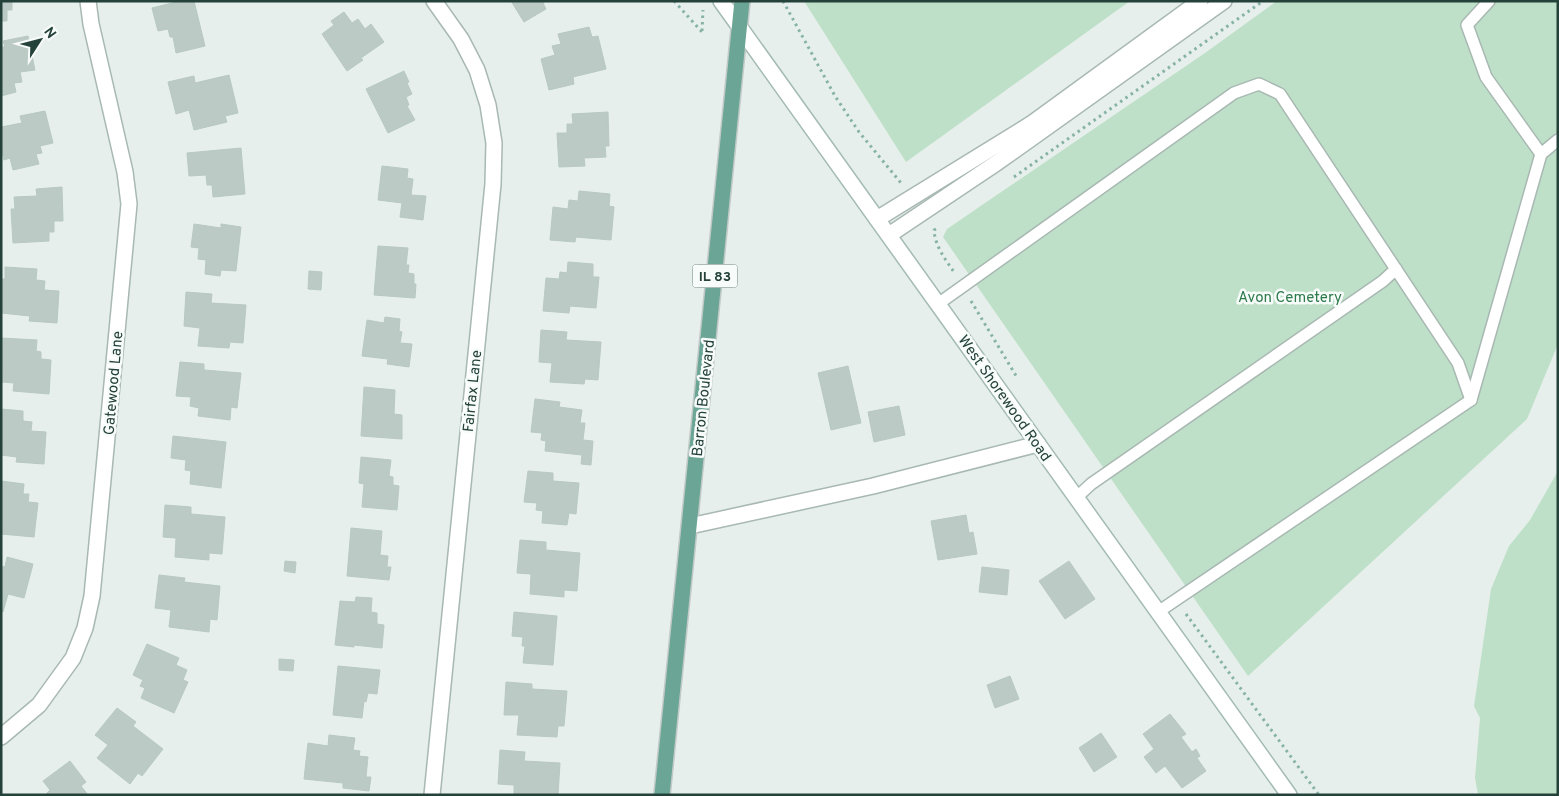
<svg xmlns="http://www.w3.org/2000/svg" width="1559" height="796" font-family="Overpass,sans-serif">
<rect width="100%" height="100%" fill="#e6efeb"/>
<g fill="#bfe0c8">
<path d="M804,1H1130L906,162Z"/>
<path d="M1277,1H1558V344L1527,419L1248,676L943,237L947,229L1205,53Z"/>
<path d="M1558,471V795H1478L1475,778L1480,718L1474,706L1491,589L1509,546L1530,520Z"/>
</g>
<g fill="#bbcac4" stroke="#b8c9c2">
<path d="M1,1H12V10H7V21H1Z"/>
<path d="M180,1H194L205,46L176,53L173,37H170L168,29L158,31L152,8Z"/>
<path d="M511,1H546L543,3L546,9L524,22Z"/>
<path d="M344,12L352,23L358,19L365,29L371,24L384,42L361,58L363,60L347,71L322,34L334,25L331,21Z"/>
<path d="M589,27L592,37L598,36L606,69L573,77L574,84L549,90L541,59L555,55L552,46L561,44L558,34Z"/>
<path d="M28,36L35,70L20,72L22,82L14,83L16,92L1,96V47H5L3,41Z"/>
<path d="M404,71L409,82L407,83L412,94L406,97L409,105L407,106L415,120L388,133L366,89Z"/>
<path d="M229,75L238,113L225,116L227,122L194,130L189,110L176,114L168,82L194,76L195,83Z"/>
<path d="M45,111L53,143L40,146L42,153L36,154L39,164L13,170L10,158L4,160L1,147V127L22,123L20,116Z"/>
<path d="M608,112L609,146H605L606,157L584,158L585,166L559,167L557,133H567V124H573L572,114Z"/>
<path d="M241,148L245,194L213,197L212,185H207L206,175L189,176L187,153Z"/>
<path d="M382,166L408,169L407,178L413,179L411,195L426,196L423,220L400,217L402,203L378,200Z"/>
<path d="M62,187L63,221H54V232H49V241L13,243L11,209H15L14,197L37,196L36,189Z"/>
<path d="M579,191L610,194L609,206L614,207L611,240L576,237L575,242L550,240L553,207L568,209L569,200L578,201Z"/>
<path d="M194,224L221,228V224L241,227L236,271L221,270L220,276L205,274L206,260L198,259L199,248L191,247Z"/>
<path d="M378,246L408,248L406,265H409L408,273L414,274V284H416L415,298L374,295Z"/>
<path d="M568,262L593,264V277H599L596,308L570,306L569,313L543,311L546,278L559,279L560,272L567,273Z"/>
<path d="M5,267L37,269L36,280L45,281L44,290L59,291L57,323L29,321L30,316L1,313V279H5Z"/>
<path d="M309,271L322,272L321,290L308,289Z"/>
<path d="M186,292L212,294L211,303L246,305L243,343L230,342L229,348L198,346L200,328L184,326Z"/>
<path d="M385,317L400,319L399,331L402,332L400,343L412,344L409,367L387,364L388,359L362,356L367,320L384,323Z"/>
<path d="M541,330L567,332L566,340L601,342L598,380L585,379L584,384L550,382L552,363L539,362Z"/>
<path d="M1,338L37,340L36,351L41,352V359L51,360L49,394L13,391L14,383L2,382L3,369H1Z"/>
<path d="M180,362L204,364V370L241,373L237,408L231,407L230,420L198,416L199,408L190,406L191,397L176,396Z"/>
<path d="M848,366L861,423L831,430L818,373Z"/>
<path d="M364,387L395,390L394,414L402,415V439L361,436Z"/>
<path d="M535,399L560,402L559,407L582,410L580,423H585L583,440L593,441L591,465L581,464L582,455L545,451L546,441L541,440L542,433L531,432Z"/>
<path d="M899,406L905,435L874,442L868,412Z"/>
<path d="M1,409L23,411V421L32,422L31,431L46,432L44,464L16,462L17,457L1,455Z"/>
<path d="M173,436L226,442L221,488L190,484L191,471L185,470L186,460L171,458Z"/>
<path d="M361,457L391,460L389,476L393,477V485L399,486L397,510L362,507L364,484L359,483Z"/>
<path d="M528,471L553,473V481L579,483L576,514L569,513L567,525L542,523L543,511L536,510L537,503L524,502Z"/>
<path d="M1,481L24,484L23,494H29L28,502L38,503L34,537L1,534Z"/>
<path d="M165,505L191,507V514L225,517L222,554L209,553V560L175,557L176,538L163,537Z"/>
<path d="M966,515L969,533L973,532L977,554L938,560L931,521Z"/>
<path d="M351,528L382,531L380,555L388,556L387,567H391L389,580L347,576Z"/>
<path d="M520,540L546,542V550L580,553L577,591L564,590V597L530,594L531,574L517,573Z"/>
<path d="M7,557L33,564L24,598L8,594L3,612L1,611V566L5,567Z"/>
<path d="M285,561L296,562L295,573L284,571Z"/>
<path d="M1069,561L1095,599L1065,619L1039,581Z"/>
<path d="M982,567L1009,570L1007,595L979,592Z"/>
<path d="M159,575L185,578L184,582L220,586L217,620L210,619L209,632L169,627L171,610L155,608Z"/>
<path d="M356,597L372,598L371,612L377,613V624L384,625L382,648L354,645V647L335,645L340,601L355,602Z"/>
<path d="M514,612L557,616L553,665L523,663L525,646H522L523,637L512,636Z"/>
<path d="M147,644L179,658L176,665L187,670L183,680L188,682L174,713L141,698L145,688L140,686L143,680L133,675Z"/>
<path d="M279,659L294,660L293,671L279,670Z"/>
<path d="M338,666L380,670L377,694L368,693L366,702L364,701L362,718L333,715Z"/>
<path d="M1010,676L1019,699L995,708L987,685Z"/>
<path d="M506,682L532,684V689L567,691L564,726H558L557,737L517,735L519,715H504Z"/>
<path d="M117,708L136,722L133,726L163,749L142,776L138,773L130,784L97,758L108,745L95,735Z"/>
<path d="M1170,714L1186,734L1181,737L1192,752L1196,749L1200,756L1197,758L1206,771L1182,788L1165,766L1156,773L1144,757L1154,749L1143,734Z"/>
<path d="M1101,733L1117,757L1094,772L1079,748Z"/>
<path d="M329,735L355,738L353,750L360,751L359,756L368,757L366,777H371L369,791L343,788V783L304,779L308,743L328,746Z"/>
<path d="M500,750L525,752L524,761L560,763L558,795H514V785L498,784Z"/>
<path d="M70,761L86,782L81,786L88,795H45L50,790L43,781Z"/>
</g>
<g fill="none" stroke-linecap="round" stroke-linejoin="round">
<defs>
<g id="service">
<path d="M1489,1L1467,25L1486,77L1541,154"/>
<path d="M938,304L1234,93L1259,84L1280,94L1458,363L1471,400"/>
<path d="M1076,498L1091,484L1383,281L1396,269"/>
<path d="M1158,612L1471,400L1541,154L1558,140"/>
</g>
<g id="minor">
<path d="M690,526L873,486L1038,444"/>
<path d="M1,737L39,705L73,658L85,628L92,596L129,204L125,172L91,24L88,1"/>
<path d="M432,795L493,184L494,143L488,105L477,70L461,39L434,1"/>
</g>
<g id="tertiary">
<path d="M877,219L1031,124L1200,1"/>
<path d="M889,235L998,162L1224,1"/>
</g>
<path id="secondary" d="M721,1L1289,795"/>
<path id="primary" d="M662,795L742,1"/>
</defs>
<use href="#service" stroke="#a8b8b2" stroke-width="14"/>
<use href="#minor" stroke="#a8b8b2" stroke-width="18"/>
<use href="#tertiary" stroke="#a8b8b2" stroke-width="18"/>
<use href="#secondary" stroke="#a4bbb3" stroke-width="18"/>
<use href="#primary" stroke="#c2cac8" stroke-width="18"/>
<g stroke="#86b3a5" stroke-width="3" stroke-dasharray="2.5 4" stroke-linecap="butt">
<path d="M674,1L702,32"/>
<path d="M783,1L835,96L859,132L901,183"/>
<path d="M702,31L703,10"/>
<path d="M1014,177L1263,1"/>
<path d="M936,229L934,230C935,246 945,259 954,272"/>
<path d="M971,301L1018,379"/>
<path d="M1186,614L1319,795"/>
</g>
<use href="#service" stroke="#fff" stroke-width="11"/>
<use href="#minor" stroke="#fff" stroke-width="15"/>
<use href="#tertiary" stroke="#fff" stroke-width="15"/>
<use href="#secondary" stroke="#fff" stroke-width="15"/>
<use href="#primary" stroke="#6aa596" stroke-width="15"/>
</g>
<g text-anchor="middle" stroke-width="5" stroke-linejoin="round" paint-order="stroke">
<rect fill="#f7fbf9" stroke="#637a73" stroke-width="1" x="692.5" y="264.5" width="45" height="23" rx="4"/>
<g font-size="14" font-weight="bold" fill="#24423a">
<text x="715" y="281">IL 83</text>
</g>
<g font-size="15" fill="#2d7a4b" stroke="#f7fbf9">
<text x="1290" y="302">Avon Cemetery</text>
</g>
<g font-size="15" fill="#24423a" stroke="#f7fbf9">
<text transform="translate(113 383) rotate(-85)" y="5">Gatewood Lane</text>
<text transform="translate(472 391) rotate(-84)" y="5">Fairfax Lane</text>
<text transform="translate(703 398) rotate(-84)" y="5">Barron Boulevard</text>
<text transform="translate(1005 398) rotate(55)" y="5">West Shorewood Road</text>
</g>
</g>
<rect width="1559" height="796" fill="none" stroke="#24423a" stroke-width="5"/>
<g transform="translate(40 40) rotate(54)" stroke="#f7fbf9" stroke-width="4" paint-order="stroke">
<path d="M0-4L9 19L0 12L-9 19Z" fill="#24423a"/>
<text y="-8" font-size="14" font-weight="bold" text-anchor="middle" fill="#24423a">N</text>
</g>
</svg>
